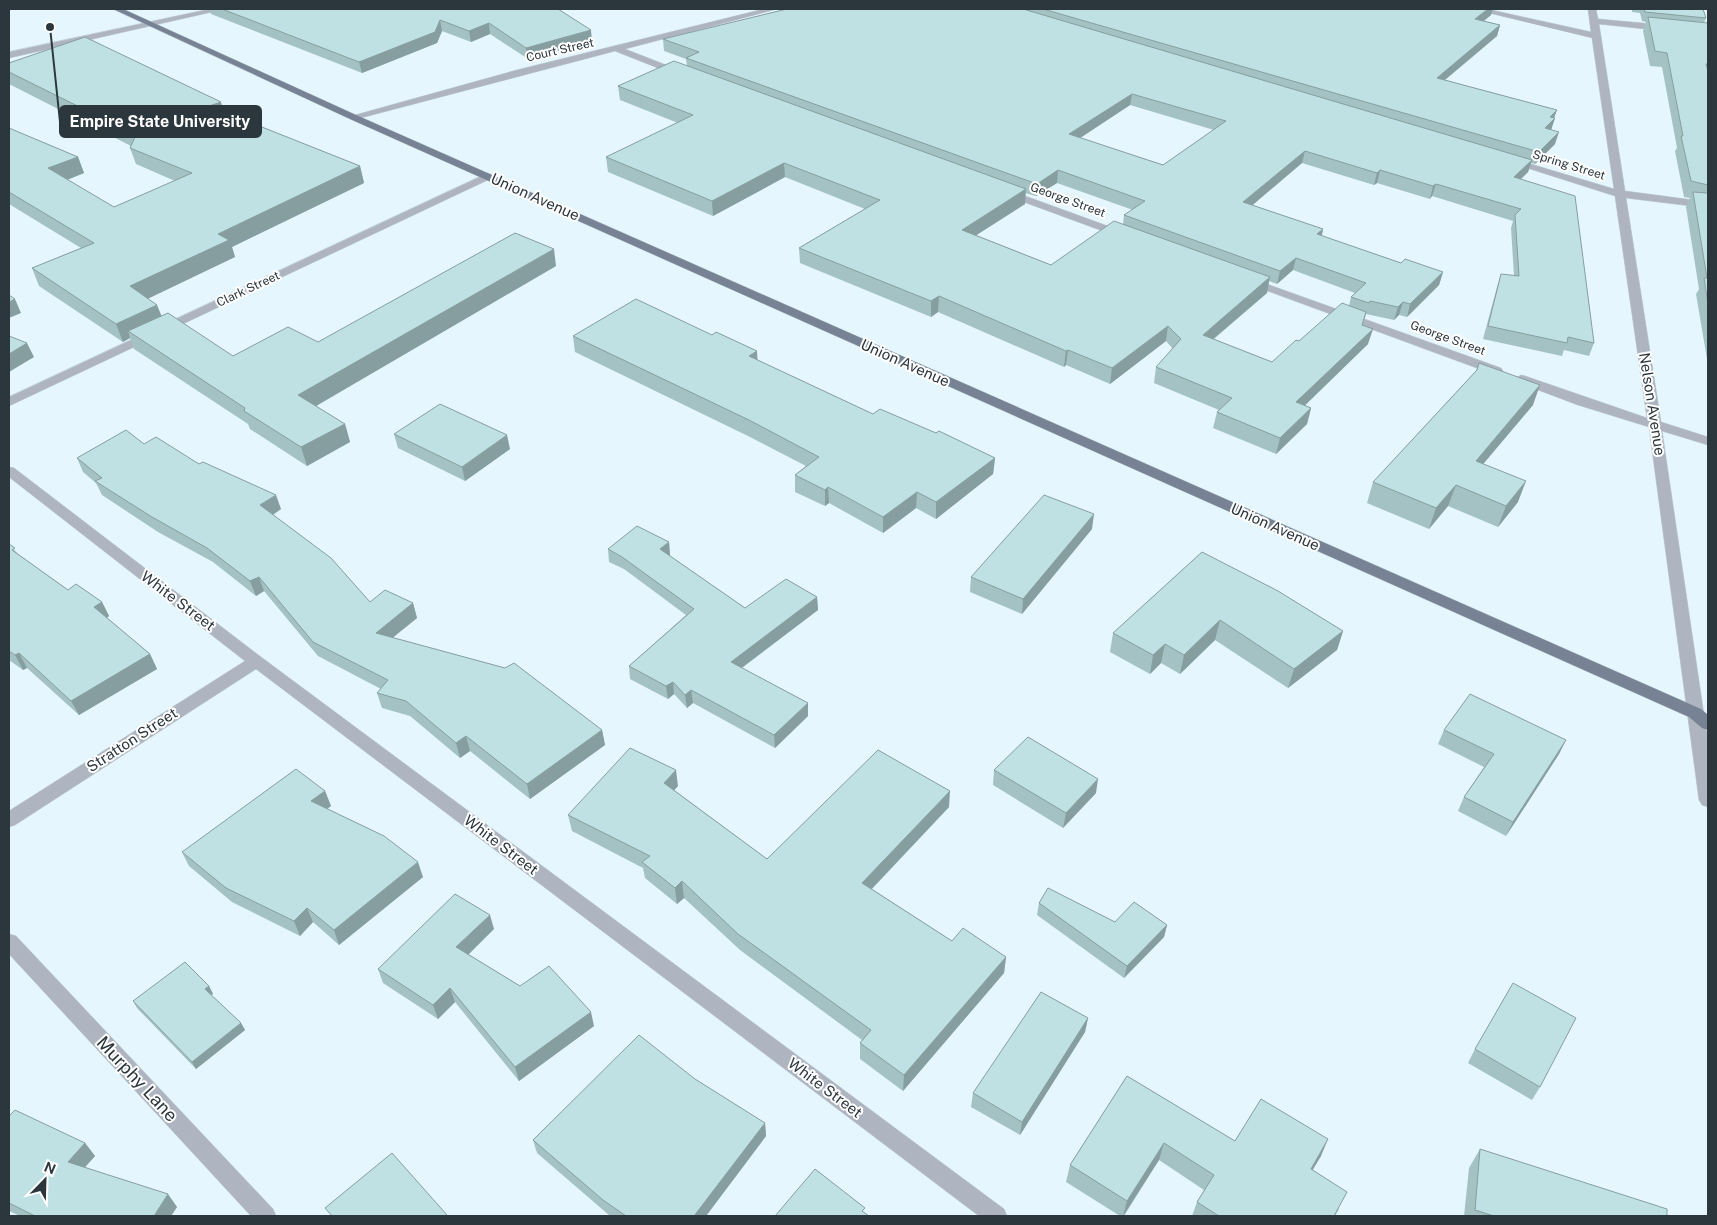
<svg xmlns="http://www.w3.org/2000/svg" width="1717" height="1225" font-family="'Public Sans',sans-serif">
<rect width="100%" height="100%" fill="#e5f6ff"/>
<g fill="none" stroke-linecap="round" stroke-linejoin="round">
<defs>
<g id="minor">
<path d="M210,9H225L9,58V52Z"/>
<path d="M764,9H777L625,49L684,72V76H678L615,51L353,120L348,117L517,70Z"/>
<path d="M1473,9H1487L1591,32L1588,9H1596L1598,19L1664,25L1668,28L1664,31L1599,24L1625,191L1708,202V208L1626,198L1661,422L1708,437V445L1662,431L1708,742V807L1702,805L1699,800L1649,427L1578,405L1517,382L1515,379L1521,375L1525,376L1647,418L1615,196L1505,161L1514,159L1614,189L1592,38Z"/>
<path d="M488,173L493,176L492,178L9,406V397Z"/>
<path d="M1006,189L1127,233L1128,235L1127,237H1119L1002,194V190Z"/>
<path d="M1250,278L1501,368L1503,371L1501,374H1493L1246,283V279Z"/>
<path d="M9,467L14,468L261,657L1004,1209L1007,1216H979L256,669L15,825L9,827V811L245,661L9,477Z"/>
<path d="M9,934L16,936L273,1209L276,1216H251L9,954Z"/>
</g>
<path id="major" d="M113,9H123L356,115L1701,709L1708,715V730L1702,728L1689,717L350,119Z"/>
</defs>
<use href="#minor" stroke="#c0d0d8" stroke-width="1"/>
<use href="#major" stroke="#c0d0d8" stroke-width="1"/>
<use href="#minor" fill="#afb5c0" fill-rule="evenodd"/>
<use href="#major" fill="#778294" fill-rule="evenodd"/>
</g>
<g fill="#a4c2c3" fill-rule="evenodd">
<path d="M210,9H558L592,41L528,59L490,34L471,42L442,31L437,43L362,73L211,14Z"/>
<path d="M787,9H1500L1499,10L1493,9L1491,15L1484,21L1500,25L1497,36L1445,80L1557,110L1554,118H1555L1551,130L1555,144L1535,164L1531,163L1528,172L1521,179L1594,343L1589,356L1564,350L1562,356L1483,339L1497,287L1501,274L1514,276L1511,228L1513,221L1432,196L1430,199L1377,183L1374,185L1302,163L1252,205L1323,229L1322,236L1401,263L1443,272L1439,285L1407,317L1399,315L1394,320L1366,314L1363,325L1368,344L1305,405L1311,408L1307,424L1276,454L1213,428L1217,412L1219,410L1154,383L1156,367L1173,349L1166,341L1110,384L1066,365L1064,367L938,312L931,317L800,263L799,248L865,209L785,177L713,216L608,172L606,157L678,123L620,100L618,86L687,66L686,59L664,51L663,39ZM1130,105L1214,130L1163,165L1080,138ZM1057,183L1133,210L1124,215L1123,224L1051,265L976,235L1025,204V193L1036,196ZM1293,270L1355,293L1351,297L1349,306L1272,362L1214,339L1267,293L1269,281L1277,284Z"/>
<path d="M1632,9H1703L1706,18L1704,23H1708V365L1696,294L1699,289L1686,207L1690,198L1684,197L1675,151L1677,148L1662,67L1650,66L1643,31L1646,22L1642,21L1640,13L1632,12Z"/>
<path d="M9,63L224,112L360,166L364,183L232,247L235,257L148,298L161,316L233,356L318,342L556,266L316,406L345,424L350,442L307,466L250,429L248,424L134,349L130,338L123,342L39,286L32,268L81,248L9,204V128L78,157L84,173L67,180L114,207L175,181L136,164L130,148L131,146L9,84Z"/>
<path d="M573,336L757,360L873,414L995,458L993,474L936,519L916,508L883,533L829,503L825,506L795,492V475L806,466L750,437L575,352Z"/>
<path d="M1479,363L1533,405L1483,464L1518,502L1498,527L1448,506L1429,529L1367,503L1373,482L1476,371Z"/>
<path d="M394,434L510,449L465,481L398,448Z"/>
<path d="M144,444L199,464L281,509L273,515L370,602L413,603L417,618L392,638L602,730L605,745L530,799L470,751L460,758L410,716L382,708L377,693L381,689L318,656L264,591L256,596L213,562L158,532L102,495L96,483L83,472L77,458Z"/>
<path d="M1092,529L1022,614L970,592L971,577Z"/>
<path d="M669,542L670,555V556L745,608L817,597L818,610L742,668L808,703V716L775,748L693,703L687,708L674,694L668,699L630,679L629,666L686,615L624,569L609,562L608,549Z"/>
<path d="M9,544L18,554L68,590L102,602L109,616L107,618L150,654L157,669L79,715L27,668L23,670L9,660Z"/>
<path d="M1202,552L1343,631L1337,650L1288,688L1215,640L1180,674L1161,663L1150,674L1110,652L1113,633Z"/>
<path d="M1444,730L1566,740L1559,754L1506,836L1458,811L1464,797L1484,767L1438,744Z"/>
<path d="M994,770L1096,793L1063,828L993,785Z"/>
<path d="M678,786L674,790L767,859L949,807L872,889L952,941L1006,957L1004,973L903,1091L860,1059V1043L862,1040L740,950L684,898L677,904L645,878L643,868L572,831L568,815Z"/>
<path d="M325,791L331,806L327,809L423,877L339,945L313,922L300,936L232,902L189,866L182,852Z"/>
<path d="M1039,903L1115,922L1167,925L1164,937L1124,978L1037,915Z"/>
<path d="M494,929L468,954L520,986L594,1026L519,1081L455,1002L438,1019L383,983L378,969Z"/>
<path d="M209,986L213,994L211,995L241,1023L245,1030L196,1069L137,1008L133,1001Z"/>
<path d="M1088,1018L1085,1032L1020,1135L971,1107L973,1093Z"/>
<path d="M1475,1049L1540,1087L1532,1100L1468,1063Z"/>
<path d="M1127,1076L1235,1141L1321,1156L1312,1170L1339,1209L1335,1216H1192L1197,1202L1204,1190L1159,1160L1124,1216H1120L1066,1182L1070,1165Z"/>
<path d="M9,1116L85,1143L95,1156L85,1167L177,1207L171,1216H20L9,1211Z"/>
<path d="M765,1123L766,1136L706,1216H610L537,1153L533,1140Z"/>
<path d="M1480,1149L1667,1216H1464L1469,1168Z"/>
</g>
<g fill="#869e9f">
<path d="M1488,9H1493L1491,15L1472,30L1475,19Z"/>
<path d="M440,20L442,31L437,43L362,73L359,62Z"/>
<path d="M489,23L490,34L471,42L469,31Z"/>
<path d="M1500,25L1497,36L1434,89L1437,78Z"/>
<path d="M591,30L592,41L528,59L526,48Z"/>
<path d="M1132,94L1130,105L1068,146L1069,134Z"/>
<path d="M221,102L225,117L209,106Z"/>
<path d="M1557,110L1553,120L1555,118L1551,130L1541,140L1550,117Z"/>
<path d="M1559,132L1555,144L1535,164L1539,152Z"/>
<path d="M1305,151L1302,163L1241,215L1243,202Z"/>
<path d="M78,157L84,173L54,185L48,168Z"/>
<path d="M1532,160L1528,172L1510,189L1514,177Z"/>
<path d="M784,163L785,177L713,216L712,201Z"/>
<path d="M360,166L364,183L232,247L235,257L137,304L130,286L218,234Z"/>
<path d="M1058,170L1057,183L1036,196L1037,184Z"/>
<path d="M1380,170L1377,183L1374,185L1377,173Z"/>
<path d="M1436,184L1432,196L1430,199L1433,186Z"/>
<path d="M1026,189L1025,204L961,245L962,230Z"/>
<path d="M1323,229L1320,242L1317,234Z"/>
<path d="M554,249L556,266L304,413L298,395Z"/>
<path d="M1296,258L1293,270L1277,284L1280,271Z"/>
<path d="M1443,272L1439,285L1407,317L1410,304Z"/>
<path d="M1270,277L1267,293L1200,350L1203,335Z"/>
<path d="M939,296L938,312L931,317V301Z"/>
<path d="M15,299L21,313L9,318V302Z"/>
<path d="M1403,302L1399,315L1394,320L1398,307Z"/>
<path d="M157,305L164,322L128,331L130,338L123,342L116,324Z"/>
<path d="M1168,326L1166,341L1110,384L1112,368Z"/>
<path d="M1373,329L1368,344L1292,418L1296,402Z"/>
<path d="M27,343L34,357L9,372V354Z"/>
<path d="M1068,350L1066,365L1064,367L1066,351Z"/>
<path d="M757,351L758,367L749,356Z"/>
<path d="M1540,385L1533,405L1468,482L1476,461Z"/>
<path d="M1311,408L1307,424L1276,454L1280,438Z"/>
<path d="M345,424L350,442L307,466L301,447Z"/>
<path d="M507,435L510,449L465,481L462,467Z"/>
<path d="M995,458L993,474L936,519V502Z"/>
<path d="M1526,481L1518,502L1498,527L1506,506Z"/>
<path d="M1456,485L1448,506L1429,529L1436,508Z"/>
<path d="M828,487L829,503L825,506V490Z"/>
<path d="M917,492L916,508L883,533V517Z"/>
<path d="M276,495L281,509L265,520L260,505Z"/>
<path d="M1094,514L1092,529L1022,614L1023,599Z"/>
<path d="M669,542L670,555L662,562L660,549Z"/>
<path d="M259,577L264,591L256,596L250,581Z"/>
<path d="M817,597L818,610L732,675L731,662Z"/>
<path d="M102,602L109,616L101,622L94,607Z"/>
<path d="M413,603L417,618L380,648L376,633Z"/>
<path d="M1220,620L1215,640L1180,674L1184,655Z"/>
<path d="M1343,631L1337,650L1288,688L1294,669Z"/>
<path d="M1165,644L1161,663L1150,674L1153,655Z"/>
<path d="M19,653L27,668L23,670L15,655Z"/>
<path d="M150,654L157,669L79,715L71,701Z"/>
<path d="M673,682L674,694L668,699L666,686Z"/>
<path d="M691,690L693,703L687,708L685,695Z"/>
<path d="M808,703V716L775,748L774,735Z"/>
<path d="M602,730L605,745L530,799L527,784Z"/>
<path d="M466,736L470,751L460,758L456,743Z"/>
<path d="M1566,740L1559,754L1506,836L1513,822Z"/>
<path d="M676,770L678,786L666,799L664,783Z"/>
<path d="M1098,779L1096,793L1063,828L1066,813Z"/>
<path d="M325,791L331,806L317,816L311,801Z"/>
<path d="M950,791L949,807L862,899V883Z"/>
<path d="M418,862L423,877L339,945L334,930Z"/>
<path d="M682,881L684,898L677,904L675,888Z"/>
<path d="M307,908L313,922L300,936L294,921Z"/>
<path d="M490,915L494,929L461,962L456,947Z"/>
<path d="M1167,925L1164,937L1124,978L1127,966Z"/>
<path d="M1006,957L1004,973L903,1091L904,1075Z"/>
<path d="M209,986L213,994L209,996L205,989Z"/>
<path d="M450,988L455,1002L438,1019L433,1005Z"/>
<path d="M591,1012L594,1026L519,1081L515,1067Z"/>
<path d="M1088,1018L1085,1032L1020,1135L1022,1122Z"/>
<path d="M241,1023L245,1030L196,1069L192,1062Z"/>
<path d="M765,1123L766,1136L706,1216H694Z"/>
<path d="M1328,1139L1321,1156L1303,1186L1311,1169Z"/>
<path d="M85,1143L95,1156L78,1175L68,1162Z"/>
<path d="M1164,1143L1159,1160L1123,1216L1127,1201Z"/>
<path d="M168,1194L177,1207L171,1216H154Z"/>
</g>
<g fill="#bfe1e3" stroke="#869e9f" fill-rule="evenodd">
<path d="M222,9H558L591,30L526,48L489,23L469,31L440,20L435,32L359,62Z"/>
<path d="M787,9H1023L1532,160L1514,177L1575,196L1594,343L1568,337L1567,343L1488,326L1501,274L1519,276L1515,215L1521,209L1436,184L1433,186L1380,170L1377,173L1305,151L1243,202L1323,229L1317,234L1401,263L1405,259L1443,272L1410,304L1403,302L1398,307L1370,301L1369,303L1351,297L1366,283L1296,258L1280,271L1124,215L1145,201L1058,170L1037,184L686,58L699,52L663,39ZM1132,94L1226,121L1163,165L1069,134Z"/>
<path d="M1043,9H1488L1475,19L1500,25L1437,78L1557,110L1550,117L1555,118L1545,128L1559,132L1539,152Z"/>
<path d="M1644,9H1703L1706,18L1645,12Z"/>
<path d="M1648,17L1708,23V64H1706L1708,71V185L1691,181L1681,136H1683L1667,53L1655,51Z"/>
<path d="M85,37L221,102L209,106L360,166L218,234L229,240L130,286L157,305L116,324L32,268L94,243L9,192V128L78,157L48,168L114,207L192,173L130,148L136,135L9,72V63Z"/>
<path d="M674,61L1026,189L962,230L1051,265L1114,221L1270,277L1203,335L1272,362L1296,340L1299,341L1342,303L1366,312L1362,325L1373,329L1296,402L1311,408L1280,438L1217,412L1232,398L1156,367L1181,339L1168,326L1112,368L1068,350L1066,351L939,296L931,301L799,248L880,200L784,163L712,201L606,157L693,115L618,86Z"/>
<path d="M1693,192L1708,193V304L1704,278H1707Z"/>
<path d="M515,233L554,249L298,395L345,424L301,447L244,411L245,408L128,331L168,313L233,356L288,327L318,342Z"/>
<path d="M9,295L15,299L9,302Z"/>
<path d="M636,299L712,335L716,332L757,351L749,356L873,414L880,409L936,433L939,431L995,458L936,502L917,492L883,517L828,487L825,490L795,475L819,457L749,420L573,336Z"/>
<path d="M9,336L27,343L9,354Z"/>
<path d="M1479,363L1540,385L1476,461L1526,481L1506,506L1456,485L1436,508L1373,482L1477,370Z"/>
<path d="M440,404L507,435L462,467L394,434Z"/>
<path d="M126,430L144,444L156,437L199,464L203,462L276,495L260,505L331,558L370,602L385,590L413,603L376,633L505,668L514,663L602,730L527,784L466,736L456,743L406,701L377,693L388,680L313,642L259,577L250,581L207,548L152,517L95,481L102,478L77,458Z"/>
<path d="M1044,495L1094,514L1023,599L971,577Z"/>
<path d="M637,526L669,542L660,549L745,608L786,579L817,597L731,662L808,703L774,735L691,690L685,695L673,682L666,686L629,666L694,609L622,557L608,549Z"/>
<path d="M9,544L15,548L12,550L68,590L76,584L102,602L94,607L150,654L71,701L19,653L15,655L9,651Z"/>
<path d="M1202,552L1278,591L1343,631L1294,669L1220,620L1184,655L1165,644L1153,655L1113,633Z"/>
<path d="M1470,694L1566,740L1513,822L1464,797L1494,754L1444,730Z"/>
<path d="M1028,737L1098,779L1066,813L994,770Z"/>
<path d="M630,748L676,770L664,783L767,859L878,750L950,791L862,883L952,941L963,928L1006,957L904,1075L860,1043L871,1030L738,934L682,881L675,888L642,862L650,856L568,815Z"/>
<path d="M296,769L325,791L311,801L384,836L418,862L334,930L307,908L294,921L226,888L182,852Z"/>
<path d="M1048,888L1115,922L1134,902L1167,925L1127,966L1039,903Z"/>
<path d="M455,894L490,915L456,947L520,986L549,966L591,1012L515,1067L450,988L433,1005L378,969Z"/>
<path d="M185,962L209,986L205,989L241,1023L192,1062L133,1001Z"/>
<path d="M1513,983L1576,1018L1540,1087L1475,1049Z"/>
<path d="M1041,992L1088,1018L1022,1122L973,1093Z"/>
<path d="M639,1035L695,1079L765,1123L694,1216H626L603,1200L533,1140Z"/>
<path d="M1127,1076L1235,1141L1261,1099L1328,1139L1311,1169L1347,1192L1334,1216H1219L1197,1202L1214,1175L1164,1143L1127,1201L1070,1165Z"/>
<path d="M15,1110L85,1143L68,1162L168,1194L154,1216H35L9,1203V1116Z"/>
<path d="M1480,1149L1667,1209V1216H1494L1475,1210Z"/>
<path d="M392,1153L447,1215L446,1216H332L325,1208Z"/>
<path d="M815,1169L865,1208L862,1211L869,1216H775Z"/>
</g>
<g text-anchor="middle" stroke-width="4" stroke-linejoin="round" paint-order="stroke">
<g font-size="12" fill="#2c373d" stroke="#fff">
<text transform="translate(560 50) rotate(-13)" y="4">Court Street</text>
<text transform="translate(1569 165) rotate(17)" y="4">Spring Street</text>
<text transform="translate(1068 200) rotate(20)" y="4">George Street</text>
<text transform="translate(248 289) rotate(-25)" y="4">Clark Street</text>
<text transform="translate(1448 338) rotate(20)" y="4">George Street</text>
</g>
<g font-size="15" fill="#2c373d" stroke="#fff">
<text transform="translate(535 197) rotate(24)" y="5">Union Avenue</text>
<text transform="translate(905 363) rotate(24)" y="5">Union Avenue</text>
<text transform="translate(1652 404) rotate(81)" y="5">Nelson Avenue</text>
<text transform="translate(1275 527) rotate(24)" y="5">Union Avenue</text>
<text transform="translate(178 601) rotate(37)" y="5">White Street</text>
<text transform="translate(132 740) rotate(-33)" y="5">Stratton Street</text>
<text transform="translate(501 845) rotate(37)" y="5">White Street</text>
<text transform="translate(825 1088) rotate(37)" y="5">White Street</text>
</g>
<g font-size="18" fill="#2c373d" stroke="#fff">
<text transform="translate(137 1079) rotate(47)" y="6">Murphy Lane</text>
</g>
</g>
<path fill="none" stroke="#2c373d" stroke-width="2" d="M50 27L60 122"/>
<circle fill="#2c373d" stroke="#fff" stroke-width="2" cx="50" cy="27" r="5"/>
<rect fill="#2c373d" stroke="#2c373d" stroke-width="2" x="60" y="106" width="201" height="31" rx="5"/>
<g font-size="16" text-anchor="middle" font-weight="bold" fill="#fff">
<text x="160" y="127">Empire State University</text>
</g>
<rect width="1717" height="1225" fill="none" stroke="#2c373d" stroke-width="20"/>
<g transform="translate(45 1180) rotate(23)" stroke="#ffffff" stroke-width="4" paint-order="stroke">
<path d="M0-4L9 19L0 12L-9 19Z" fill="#2c373d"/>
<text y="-8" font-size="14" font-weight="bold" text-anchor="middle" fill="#2c373d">N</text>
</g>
</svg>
